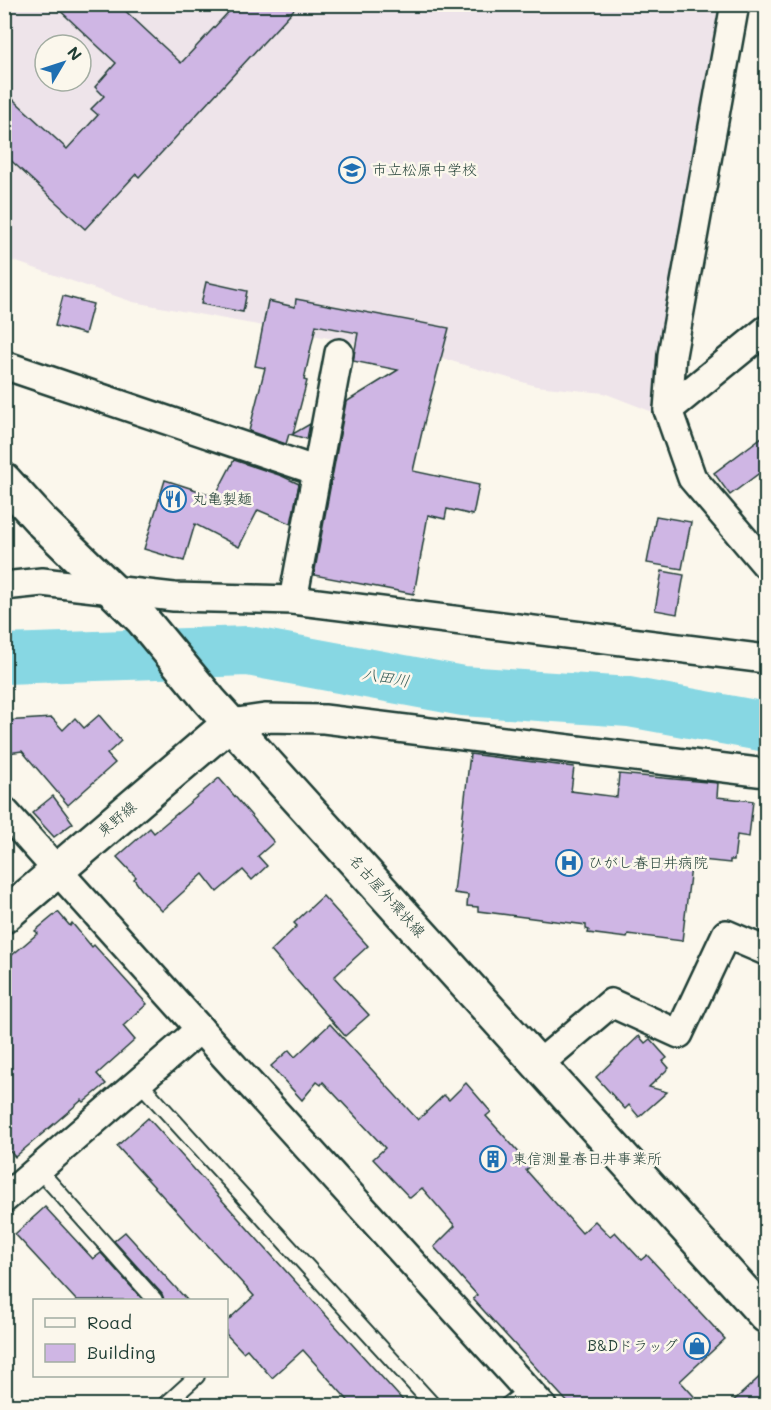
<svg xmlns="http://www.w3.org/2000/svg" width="771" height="1410" font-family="Mali,'Klee One',sans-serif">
<rect width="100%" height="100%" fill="#fbf7ec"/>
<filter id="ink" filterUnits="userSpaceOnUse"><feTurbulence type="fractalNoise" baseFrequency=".0167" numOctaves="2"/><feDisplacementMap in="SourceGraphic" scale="12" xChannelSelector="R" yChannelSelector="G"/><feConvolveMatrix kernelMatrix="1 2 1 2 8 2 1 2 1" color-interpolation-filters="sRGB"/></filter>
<g filter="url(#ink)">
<path fill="#eee4ea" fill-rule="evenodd" d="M5,5H726L658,414L604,393L536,386L448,360L133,302L5,258ZM45,45H81V81H45Z"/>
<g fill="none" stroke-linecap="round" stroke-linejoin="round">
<path stroke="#87d7e3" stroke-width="50" d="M4,659L248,651L463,691L629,702L766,727"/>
</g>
<g fill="#cfb6e4" stroke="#1f3d34" stroke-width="1.5">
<path d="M53,4H118L181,63L236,4H299L139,177L136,174L85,229L4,154V91L67,149L98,115L91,109L104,96L95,87L116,63Z"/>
<path d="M206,282L247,291L243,312L201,304Z"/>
<path d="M63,296L93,304L85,334L55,326Z"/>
<path d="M296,299L449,328L425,419L413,471L479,485L473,515L447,509L445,519L428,515L414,594L314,575L346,402L398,370L353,361L358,333L316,325L304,380L307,381L293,434L310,424L307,439L289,434L286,444L249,431L265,368L255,366L268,301L295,307Z"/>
<path d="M766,434V468L730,495L714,473Z"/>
<path d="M234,460L282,476L299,484L291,524L258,510L239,547L195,524L184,561L144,549L165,480L215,496Z"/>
<path d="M656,516L691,522L682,569L647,563Z"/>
<path d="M662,571L684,575L677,614L655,610Z"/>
<path d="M99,715L121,741L107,754L115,763L68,805L22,751L8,753L4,742V721L52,718L63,730L75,718L84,728Z"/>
<path d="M470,754L574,767L571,791L617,797L619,774L718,783L717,797L753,801L749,837L737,835L734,860H730V863L692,859L682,941L628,934L627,938L588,933L589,930L586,929V925L478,911V907L467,906L468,895L454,893Z"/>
<path d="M219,778L274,842L258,856L267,866L252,880L243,870L217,892L203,874L162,911L141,889L134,879L136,877L117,857L150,828L154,833Z"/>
<path d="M53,796L73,823L54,837L32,813Z"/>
<path d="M323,896L368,946L334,977L369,1015L345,1036L271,951L297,926L294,923Z"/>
<path d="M58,912L70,926L72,923L92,947L94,945L147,1004L123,1026L135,1040L97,1074L106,1084L84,1102L82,1100L15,1157L4,1145V962L38,933L35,931Z"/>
<path d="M330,1024L418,1120L444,1095L449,1100L466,1083L491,1112L486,1116L531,1166L526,1170L582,1233L595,1221L610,1236L615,1232L641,1260L647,1255L725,1339L680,1381L703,1406H571L473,1299L477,1295L434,1247L455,1226L422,1188L410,1198L373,1159L385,1148L323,1082L321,1085L317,1082L302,1100L271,1066L289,1050L295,1057Z"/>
<path d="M639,1036L645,1043L650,1039L667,1058L663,1061L669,1068L649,1087L667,1092L639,1117L629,1105L625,1109L596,1077Z"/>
<path d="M148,1118L284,1269L408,1406H353L303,1350L272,1378L247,1349L243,1352L226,1334V1322L254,1296L117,1146Z"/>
<path d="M45,1207L93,1259L101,1253L143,1300H76L15,1234Z"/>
<path d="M125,1232L155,1265L187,1300H164L162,1294L114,1241Z"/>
<path d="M766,1371V1406H728Z"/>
</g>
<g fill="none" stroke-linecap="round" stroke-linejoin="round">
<defs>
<g id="lane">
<path d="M139,1082L434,1406"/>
<path d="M39,1170L155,1300"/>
<path d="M164,1406L197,1376"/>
<path d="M506,1406L528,1389"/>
</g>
<g id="street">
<path d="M735,4L672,355L668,410L692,478L766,565"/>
<path d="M4,365L317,471"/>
<path d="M668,410L766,330"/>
<path d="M4,586L42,582L174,597L293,600L766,659"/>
<path d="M293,600L339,353"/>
<path d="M230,723L265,718L324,719L766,773"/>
<path d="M4,811L200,1029L542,1406"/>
<path d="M539,1064L611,1003L679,1034L726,934L766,951"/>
<path d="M4,1199L200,1029"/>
</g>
<g id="secondary">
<path d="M4,480L43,523L142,619L210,701L766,1316"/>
<path d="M4,916L230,723"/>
</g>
</defs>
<use href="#lane" stroke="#1f3d34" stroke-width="18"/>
<use href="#street" stroke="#1f3d34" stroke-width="32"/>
<use href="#secondary" stroke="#1f3d34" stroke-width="38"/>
<use href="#lane" stroke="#fbf7ec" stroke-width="14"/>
<use href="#street" stroke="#fbf7ec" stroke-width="27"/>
<use href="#secondary" stroke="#fbf7ec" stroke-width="33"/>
</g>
</g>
<defs>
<symbol id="school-ring" viewBox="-11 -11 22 22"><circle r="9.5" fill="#fbf7ec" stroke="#1f6fb2" stroke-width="1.5"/><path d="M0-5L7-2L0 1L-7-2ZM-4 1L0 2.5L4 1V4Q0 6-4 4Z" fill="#1f6fb2"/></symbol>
<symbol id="restaurant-ring" viewBox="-11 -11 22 22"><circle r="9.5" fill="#fbf7ec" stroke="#1f6fb2" stroke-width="1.5"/><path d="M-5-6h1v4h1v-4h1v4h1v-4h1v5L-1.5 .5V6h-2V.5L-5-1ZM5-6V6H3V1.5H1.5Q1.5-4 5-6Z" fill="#1f6fb2"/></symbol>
<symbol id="hospital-ring" viewBox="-11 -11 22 22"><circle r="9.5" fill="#fbf7ec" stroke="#1f6fb2" stroke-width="1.5"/><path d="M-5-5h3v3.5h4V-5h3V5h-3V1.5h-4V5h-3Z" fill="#1f6fb2"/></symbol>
<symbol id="building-ring" viewBox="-11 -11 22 22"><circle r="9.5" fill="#fbf7ec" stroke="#1f6fb2" stroke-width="1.5"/><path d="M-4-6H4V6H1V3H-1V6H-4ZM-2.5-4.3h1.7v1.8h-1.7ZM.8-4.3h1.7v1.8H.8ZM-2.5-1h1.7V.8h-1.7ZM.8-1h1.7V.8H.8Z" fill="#1f6fb2"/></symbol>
<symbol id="shop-ring" viewBox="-11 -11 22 22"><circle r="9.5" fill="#fbf7ec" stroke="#1f6fb2" stroke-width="1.5"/><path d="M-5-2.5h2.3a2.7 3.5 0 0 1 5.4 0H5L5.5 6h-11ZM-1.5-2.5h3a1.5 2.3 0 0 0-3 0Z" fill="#1f6fb2"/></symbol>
</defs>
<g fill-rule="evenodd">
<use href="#school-ring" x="337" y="155" width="30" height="30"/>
<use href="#restaurant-ring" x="158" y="484" width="30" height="30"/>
<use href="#hospital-ring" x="554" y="848" width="30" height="30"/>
<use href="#building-ring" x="478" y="1144" width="30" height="30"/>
<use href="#shop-ring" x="682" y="1331" width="30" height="30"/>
</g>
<g text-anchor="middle" stroke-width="5" stroke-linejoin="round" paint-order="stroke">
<g font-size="15" fill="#1f3d34" stroke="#fbf7ec" text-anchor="start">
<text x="372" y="175">市立松原中学校</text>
<text x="192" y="504">丸亀製麺</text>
<text x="588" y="868">ひがし春日井病院</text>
<text x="512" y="1164">東信測量春日井事業所</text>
<text x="678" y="1351" text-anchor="end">B&amp;Dドラッグ</text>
</g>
<g font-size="15" fill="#1f3d34" stroke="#fbf7ec">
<text transform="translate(117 819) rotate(-40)" y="5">東野線</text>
<text transform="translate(387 896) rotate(48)" y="5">名古屋外環状線</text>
</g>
<g font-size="16" font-style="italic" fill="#345c57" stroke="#fbf7ec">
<text transform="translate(386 677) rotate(10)" y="6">八田川</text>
</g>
</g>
<rect width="771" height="1410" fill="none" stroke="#fbf7ec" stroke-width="24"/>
<rect x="12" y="12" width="747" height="1386" fill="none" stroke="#1f3d34" stroke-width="2" filter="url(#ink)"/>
<rect x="33" y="1299" width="195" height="78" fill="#fbf7ec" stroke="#a3ada2" stroke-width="1.5"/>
<rect x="45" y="1318" width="30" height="9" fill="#fbf7ec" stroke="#a3ada2" stroke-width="1.5"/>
<text x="87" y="1329" font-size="18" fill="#1f3d34">Road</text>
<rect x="45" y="1344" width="30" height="18" fill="#cfb6e4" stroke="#a3ada2" stroke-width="1.5"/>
<text x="87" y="1359" font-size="18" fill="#1f3d34">Building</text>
<g transform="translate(63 63) rotate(51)"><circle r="28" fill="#fbf7ec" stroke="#a3ada2" stroke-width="1.5"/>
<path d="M0-4.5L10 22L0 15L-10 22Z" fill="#1f6fb2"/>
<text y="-9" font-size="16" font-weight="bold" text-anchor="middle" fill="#1f3d34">N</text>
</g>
</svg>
